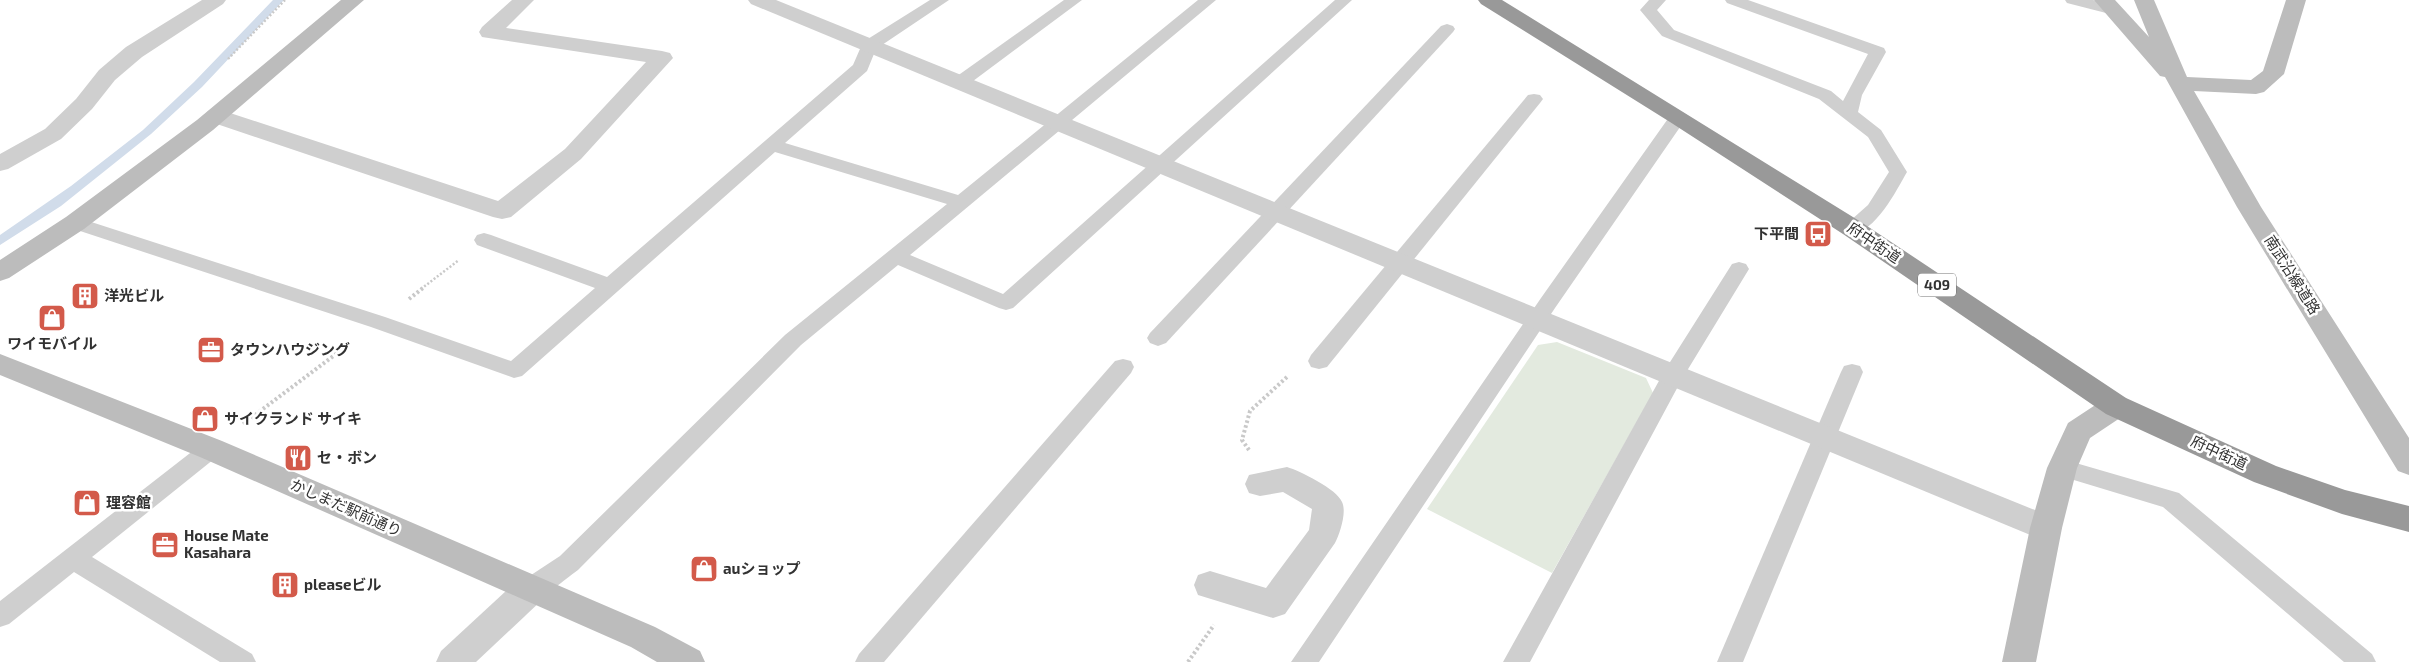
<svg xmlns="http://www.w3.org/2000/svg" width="2409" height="662" font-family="'Exo 2','Noto Sans JP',sans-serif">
<rect width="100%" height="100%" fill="#fff"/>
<path fill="#e3eadf" d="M1557,342L1646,378L1653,393L1552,573L1427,509L1538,345Z"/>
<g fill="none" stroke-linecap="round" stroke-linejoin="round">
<path fill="#d1dcea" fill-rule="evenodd" d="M273,0H284L202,87L151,134L61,206L0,245V235L71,186L143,130L194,82Z"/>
<g stroke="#c9c9c9" stroke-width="2.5" stroke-dasharray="2 2" stroke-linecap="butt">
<path d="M228,59L285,0"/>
<path d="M421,289L459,260"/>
</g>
<g stroke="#c9c9c9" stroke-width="4" stroke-dasharray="2.5 2.5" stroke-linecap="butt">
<path d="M409,299L423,288"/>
<path d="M243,424L348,345"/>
<path d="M1249,450L1242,440L1250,411L1288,376"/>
<path d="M1188,662L1214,625"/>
</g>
<g fill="#cfcfcf" fill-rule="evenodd">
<path d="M930,0H949L876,49L867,71L785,143L958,195L1198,0H1216L910,255L1003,294L1335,0H1352L1013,308L1006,310L999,308L898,265L801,345L578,570C562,581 541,603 522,597L518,589L522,581L560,556L785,335L947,204L775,152L522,376L514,378L371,327L68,227L65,223L68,219L75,217L82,219L385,317L511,361L595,288L477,245L474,240L477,235L484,233L491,235L607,277L853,65L863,42Z"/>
<path d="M1064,0H1082L965,87H953L950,83L953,79Z"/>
<path d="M1649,0H1666L1657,10L1674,30L1831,91L1843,101L1868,54L1727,3L1725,0H1748L1884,48L1886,52L1862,95L1858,112L1881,130L1907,172C1896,191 1872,240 1845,233L1842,228L1868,205L1889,172L1868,137L1819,99L1662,36L1640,10Z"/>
<path d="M2065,0H2093L2116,6L2118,9L2116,12L2110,14L2067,3Z"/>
<path d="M1447,24L1453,26L1455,29L1453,32L1166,343L1158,346L1150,343L1147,338L1150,333L1441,26Z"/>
<path d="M1534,94L1540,95L1543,99L1540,103L1327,367L1319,369L1311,367L1308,361L1311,355L1528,95Z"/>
<path d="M1678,112L1684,113L1687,117L1555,308L1319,662H1291L1541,298L1672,113Z"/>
<path d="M1739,262L1746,264L1749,269L1682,379L1530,662H1503L1665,370L1732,264Z"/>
<path d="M1123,359L1131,361L1134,367L1131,373L884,662H855L859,654L1115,361Z"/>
<path d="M1852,364L1860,366L1863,372L1743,662H1717L1841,372L1844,366Z"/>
<path d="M211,440L219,443L223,449L219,455L92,557L252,654L256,662H220L74,572L9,624L0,627V601L203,443Z"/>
<path d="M2062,459L2179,493L2372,654L2376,662H2344L2163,507L2054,474L2050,468L2054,462Z"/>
</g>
<g fill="#cfcfcf" fill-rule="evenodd">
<path d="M202,0H226L223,4L142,57L115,80L92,109L61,139L8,169L0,171V154L45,129L76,99L99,70L126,47Z"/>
<path d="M512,0H534L506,28L662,51L670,53L673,58L581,159L511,217L502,219L493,217L208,121L204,116L208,111L216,109L224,111L498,201L565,149L646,62L482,37L479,32L482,27Z"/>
<path d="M748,0H776L2057,519L2062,528L2057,537L2046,541L2035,537L751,4Z"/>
<path d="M1287,467C1300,471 1337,489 1342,502C1347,512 1340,533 1335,543L1285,614L1273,618L1198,595L1194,585L1198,575L1210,571L1266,588L1309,530L1312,509L1283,492L1260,496L1249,493L1245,484L1249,475Z"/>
<path d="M531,575L543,579L547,589L543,599L476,662H436L441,651L519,579Z"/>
</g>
<g fill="#bcbcbc" fill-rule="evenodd">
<path d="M341,0H364L213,130L84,229L9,278L0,281V260L66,217L197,120Z"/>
<path d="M2094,0H2115L2149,37L2134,0H2154L2187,77L2251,80L2263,71L2286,0H2306L2284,74L2264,92L2256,94L2194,91L2261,207L2409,438V475L2398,471L2237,207L2165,77L2160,76Z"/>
<path d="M0,354L222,441L655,627L700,651L705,662H657L631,647L200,457L0,375Z"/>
<path d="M2116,395L2126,398L2131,406L2126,414L2090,438L2077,468L2062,528L2036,662H2002L2030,528L2047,468L2068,423L2106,398Z"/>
</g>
<path fill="#999" fill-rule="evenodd" d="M1478,0H1502L1861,222L2126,398L2276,466L2345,490L2409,506V532L2342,514L2254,482L2106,414L1843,234L1670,122L1481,4Z"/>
</g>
<defs>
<symbol id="bus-square" viewBox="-11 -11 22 22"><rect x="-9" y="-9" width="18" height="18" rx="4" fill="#d35a4a" stroke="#fff"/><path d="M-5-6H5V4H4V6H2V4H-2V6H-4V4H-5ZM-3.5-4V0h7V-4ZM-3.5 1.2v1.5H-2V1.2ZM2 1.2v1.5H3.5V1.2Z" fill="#fff"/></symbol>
<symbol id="building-square" viewBox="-11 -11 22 22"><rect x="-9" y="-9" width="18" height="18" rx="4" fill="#d35a4a" stroke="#fff"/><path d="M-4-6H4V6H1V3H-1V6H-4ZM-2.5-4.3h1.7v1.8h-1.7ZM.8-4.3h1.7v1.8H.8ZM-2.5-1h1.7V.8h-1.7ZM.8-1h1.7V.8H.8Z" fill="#fff"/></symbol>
<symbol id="shop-square" viewBox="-11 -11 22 22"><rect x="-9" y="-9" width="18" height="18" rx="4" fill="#d35a4a" stroke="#fff"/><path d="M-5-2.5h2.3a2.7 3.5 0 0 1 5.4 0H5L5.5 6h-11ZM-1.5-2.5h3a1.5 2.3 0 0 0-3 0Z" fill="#fff"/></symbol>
<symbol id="office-square" viewBox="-11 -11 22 22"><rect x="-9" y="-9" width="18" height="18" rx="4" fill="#d35a4a" stroke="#fff"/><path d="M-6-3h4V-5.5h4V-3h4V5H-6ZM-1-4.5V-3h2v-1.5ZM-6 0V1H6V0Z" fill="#fff"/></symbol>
<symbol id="restaurant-square" viewBox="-11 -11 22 22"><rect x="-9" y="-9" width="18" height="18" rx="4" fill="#d35a4a" stroke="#fff"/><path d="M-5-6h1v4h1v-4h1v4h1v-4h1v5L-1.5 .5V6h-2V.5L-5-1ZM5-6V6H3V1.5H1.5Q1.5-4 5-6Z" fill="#fff"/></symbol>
</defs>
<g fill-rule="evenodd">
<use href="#bus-square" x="1802" y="218" width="32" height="32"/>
<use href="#building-square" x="69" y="280" width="32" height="32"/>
<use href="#shop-square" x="36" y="302" width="32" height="32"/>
<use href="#office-square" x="195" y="334" width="32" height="32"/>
<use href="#shop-square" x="189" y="403" width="32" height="32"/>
<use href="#restaurant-square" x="282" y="442" width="32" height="32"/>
<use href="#shop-square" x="71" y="487" width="32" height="32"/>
<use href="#office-square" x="149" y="529" width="32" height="32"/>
<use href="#shop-square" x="688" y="553" width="32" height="32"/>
<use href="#building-square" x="269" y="569" width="32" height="32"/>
</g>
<g text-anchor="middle" stroke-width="5" stroke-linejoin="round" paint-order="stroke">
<rect fill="#fff" stroke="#707070" stroke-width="1" x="1918" y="273.5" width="38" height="23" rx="4"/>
<g font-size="14" font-weight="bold" fill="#323232">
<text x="1937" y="290">409</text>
</g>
<g font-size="15" font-weight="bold" fill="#323232" stroke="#fff" text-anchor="start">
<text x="1799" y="239" text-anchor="end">下平間</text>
<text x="104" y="301">洋光ビル</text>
<text x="52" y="349" text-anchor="middle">ワイモバイル</text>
<text x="230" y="355">タウンハウジング</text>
<text x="224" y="424">サイクランド サイキ</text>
<text x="317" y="463">セ・ボン</text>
<text x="106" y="508">理容館</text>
<text x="184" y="541">House Mate<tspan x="184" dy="17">Kasahara</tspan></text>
<text x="723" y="574">auショップ</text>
<text x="304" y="590">pleaseビル</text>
</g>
<g font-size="15" fill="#323232" stroke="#fff">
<text transform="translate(1874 243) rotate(34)" y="5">府中街道</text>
<text transform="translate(2292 275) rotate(58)" y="5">南武沿線道路</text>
<text transform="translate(2219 453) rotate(25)" y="5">府中街道</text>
<text transform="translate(346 508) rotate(24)" y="5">かしまだ駅前通り</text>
</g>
</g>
</svg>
